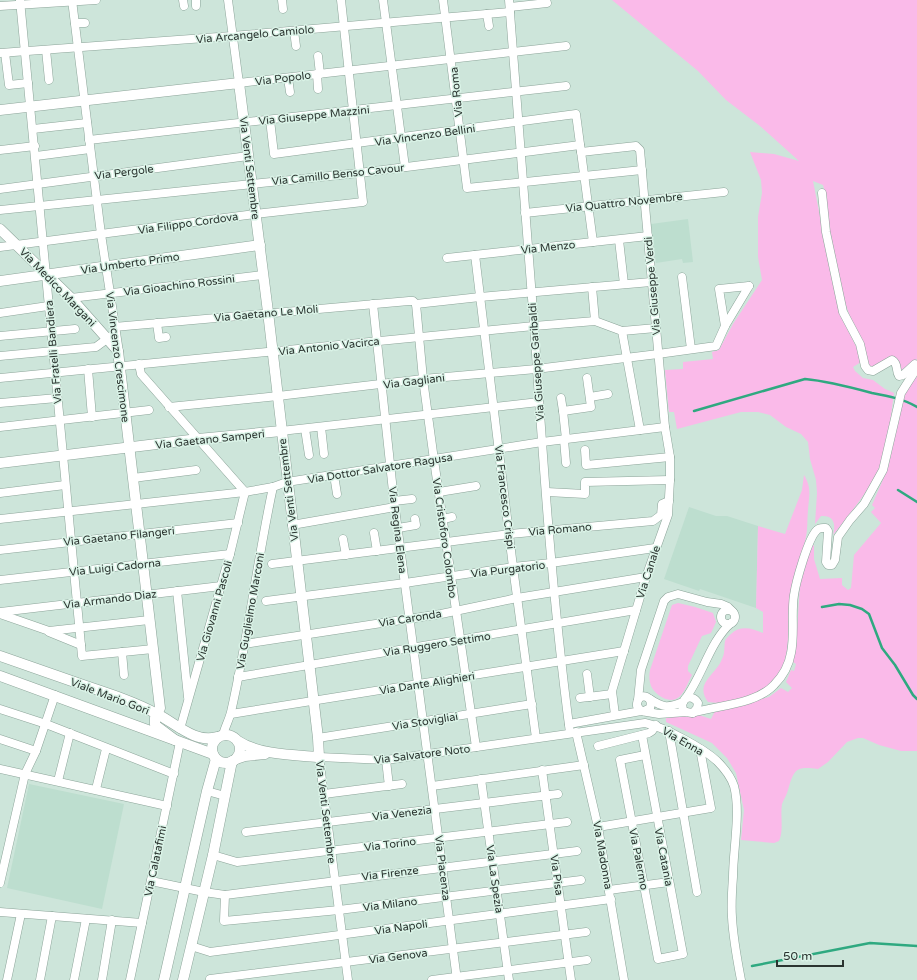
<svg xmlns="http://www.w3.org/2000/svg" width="917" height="980" font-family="'Varela Round',sans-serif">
<rect width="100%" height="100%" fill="#cde5da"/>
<g fill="#bddecf">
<path d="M688,219L693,262L683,263L682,259L656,263L651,224Z"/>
<path d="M689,507L716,516H727L758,526L756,608L700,589L699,591L664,579Z"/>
<path d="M29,784L124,804L102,909L7,888Z"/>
</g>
<g fill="#fabae9">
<path d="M612,0H917V359L900,371L897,359L890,356L874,368L868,366L844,300L829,231L826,196L823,185L813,181L835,293L843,321L857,348L861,362L853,367L855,371L863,378L873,380L885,389L894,393C890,421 888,452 875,477C863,498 848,516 833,535C836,524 834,515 821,516L815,524L817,493L816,480L810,459L808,442L801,434L786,427L770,415L758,412H741L677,429L674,412H669L665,370L683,369V362L713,359L712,352L719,350L733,324L762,280L758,257V217L762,193L761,180L750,152L774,154L799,161L760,126L726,100L698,71Z"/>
<path d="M917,376V751H901L879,745L863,738H858L847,742L828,762L818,769C796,766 794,769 788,790C787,794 784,799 782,804C780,816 784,830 779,841L774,843L741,840L744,810L736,773L727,758L712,743L666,722V718L696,714L711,719L715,711L769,697L781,688L788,692L792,688L786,682L791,670L794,671L796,664L793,662L796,648L800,585L811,547L814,545V559L820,579L842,578V585L848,590L851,588L854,555L881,523L871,512L875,508L872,505L888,468L904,394Z"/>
<path d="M804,475C812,488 809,496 808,510C807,520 808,531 805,541C801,559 793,578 790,596C786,620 793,658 777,677C763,694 731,706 708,702C694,683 716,675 722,659C725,654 724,647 725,641C726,638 729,636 731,634C740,625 752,628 763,633V612L756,608L758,526L785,534L802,490Z"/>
<path d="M678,603L695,607L713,613L716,622L711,633L702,636L688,666V671L692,675C688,682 685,692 679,697C670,705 655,695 651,686C649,681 649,675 650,670L672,605Z"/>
</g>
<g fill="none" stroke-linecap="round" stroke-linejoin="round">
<g stroke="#2fa980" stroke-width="2.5">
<path d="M694,411L805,379C828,381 850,387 872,393C888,396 904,399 917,407"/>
<path d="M898,490L917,502"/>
<path d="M822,607L839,604L850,605L862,609L869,614L882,648L895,665L913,695L917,699"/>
<path d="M752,966L870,943L917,946"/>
</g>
<defs>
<g id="minor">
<path d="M20,0C42,219 61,438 82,656L153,649"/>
<path d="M72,0L101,234L119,352"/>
<path d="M183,0L184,6"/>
<path d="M196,0V6"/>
<path d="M228,0L239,83L566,46"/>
<path d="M282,0L283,9"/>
<path d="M383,0L405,167"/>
<path d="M443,0L467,188L642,170"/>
<path d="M509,0C517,108 526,216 534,324C543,461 552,597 570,733"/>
<path d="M0,6L96,0"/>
<path d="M510,7L547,3"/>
<path d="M487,14L489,26"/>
<path d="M75,23H85"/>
<path d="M294,31L296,46"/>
<path d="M46,50L49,80"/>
<path d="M0,53L232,36L510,12"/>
<path d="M5,53L9,85L28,83"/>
<path d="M318,56L320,74"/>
<path d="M317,74L318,89"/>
<path d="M288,78L290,92"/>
<path d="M270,120L274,154L576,114L593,242"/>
<path d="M33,129L87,123"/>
<path d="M89,140L566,86"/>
<path d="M0,150L35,146"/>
<path d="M581,152L636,146L640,150L665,427L670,457V480L668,515L646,577L612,691L615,715"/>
<path d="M36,156L90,149"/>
<path d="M0,189L248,156"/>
<path d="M822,193L826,232L843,312L860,344L865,366L868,370L873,371L892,360C899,364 895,370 899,376L903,375L915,364L917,365"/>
<path d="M0,210L359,173L580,145"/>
<path d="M525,213L724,192"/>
<path d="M619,240L624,284"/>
<path d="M0,247L255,214L363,202L341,0"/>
<path d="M475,255L513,567L536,738"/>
<path d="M447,258L648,236"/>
<path d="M682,277L691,349"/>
<path d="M592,287L595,321"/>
<path d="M71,298L263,275"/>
<path d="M373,304L394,501L457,980"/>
<path d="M416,304L423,379L434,460L476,747"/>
<path d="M416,304L480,297L651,282"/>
<path d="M0,313L48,306"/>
<path d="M157,323L159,338L166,337"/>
<path d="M725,326L719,289L749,286"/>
<path d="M114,327L409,301H413L416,304"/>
<path d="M622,331L640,430"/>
<path d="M0,336L75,329"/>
<path d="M0,356L96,347L111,336"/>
<path d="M139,364L141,374L245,492L230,554L180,729"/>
<path d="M88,369L92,417"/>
<path d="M0,378L534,326L595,321L622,331L656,328"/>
<path d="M590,397L608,394"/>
<path d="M561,398L563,411"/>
<path d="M0,403L57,398"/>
<path d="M169,407L278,396L423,379L536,369L658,354L716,346L725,326L749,286"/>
<path d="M0,427L149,410"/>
<path d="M321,427L324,454"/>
<path d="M305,429L309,455"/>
<path d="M281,431L539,402"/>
<path d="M566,439L563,411L591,407L587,378"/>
<path d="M564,440L566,463"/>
<path d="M585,450L586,465L670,457"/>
<path d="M334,475L337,494"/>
<path d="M133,478L196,470"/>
<path d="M439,492L476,486"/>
<path d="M547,492L585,494V482L670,480"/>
<path d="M0,493L65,485"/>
<path d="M394,501L412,499"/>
<path d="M0,519L245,492L273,487L287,482L542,442L665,427"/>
<path d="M443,519L452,517"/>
<path d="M292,525L395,507"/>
<path d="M398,528L416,525L415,519"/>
<path d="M374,533L377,551"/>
<path d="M343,539L346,555"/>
<path d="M0,550L238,523"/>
<path d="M272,564L510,534L653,521L661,515L662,504L669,501"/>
<path d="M0,580L230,554"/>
<path d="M177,591L188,697"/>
<path d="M266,601L405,583L513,567L551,563L655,548"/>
<circle cx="728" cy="617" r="7"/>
<path d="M0,612L221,586"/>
<path d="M0,614L49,631L149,620"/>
<path d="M49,632L81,645"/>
<path d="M244,644L441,614L517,598L646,577"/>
<path d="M122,652L124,675"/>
<path d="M587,674L590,697"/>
<path d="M238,677L636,610"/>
<path d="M580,698L612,694"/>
<path d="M650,699C663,708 668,708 683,702"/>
<path d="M685,699C702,677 710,641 731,623"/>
<path d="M638,700L641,670L664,601L668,597L678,594L707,602L721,604L728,607L733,612"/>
<path d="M0,709L46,724L174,774"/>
<path d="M641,711L637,706C636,691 655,695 650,708L644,711"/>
<path d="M686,712L683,710L682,704L685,699C690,696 695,698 698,703L697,708L693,713"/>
<path d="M231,714L624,651"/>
<path d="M569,724L641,711L659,714L686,712L692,713C717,705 755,705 774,685C782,677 789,665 791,653C795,634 791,614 794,595C796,582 808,538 817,530C820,527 823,528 826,528L828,531L826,562L828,565H832L835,560L838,537L850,520L864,504L883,470L901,393L917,368"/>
<path d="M669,731L697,892"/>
<path d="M576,732L598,827L624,980"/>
<path d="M223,735C225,727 229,720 231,712C248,638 257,561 273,487"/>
<path d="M642,735C655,808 669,881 683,954L658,959L620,760L645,755"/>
<path d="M318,738L532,704"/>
<path d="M0,739L36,751"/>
<path d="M598,746L649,733L652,731L656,725"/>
<path d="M386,760L389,786"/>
<path d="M0,769L167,806"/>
<path d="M542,770L571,980"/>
<path d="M481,779L509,980"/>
<path d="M58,781L70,733"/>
<path d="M432,786L584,765"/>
<path d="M96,789L106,749"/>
<path d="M207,791L225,796"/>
<path d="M324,794L402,784"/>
<path d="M598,827L711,808L700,749"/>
<path d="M246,832L558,794"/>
<path d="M213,855L237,862L567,822"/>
<path d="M151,881L204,892L225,895L577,851"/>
<path d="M0,883L25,774L36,751L55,695"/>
<path d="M609,890L669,882"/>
<path d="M225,895L224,921L339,910L581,880"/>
<path d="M0,912L142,923"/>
<path d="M191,946L210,952L611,899"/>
<path d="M210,979L586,932"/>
<path d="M7,980L21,914"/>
<path d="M40,980L52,916"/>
<path d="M74,980L86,919"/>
<path d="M102,980L112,920"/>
<path d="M130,980L180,742"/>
<path d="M348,980L319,757L386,760L645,723C664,727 703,748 717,761C724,768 731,777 734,786C741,812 733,850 733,877C732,890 731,904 732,917C733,938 737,959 741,980"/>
<path d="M432,980L587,960"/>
</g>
<g id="tertiary">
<path d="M0,110L239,83L268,312L318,738L319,757C295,755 259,755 238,741"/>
<path d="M0,229L71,298L118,351L160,708L155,718V725L175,740"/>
<path d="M0,281L260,245"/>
<path d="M0,463L198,439L281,431"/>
<path d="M0,656C29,666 58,676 86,686C110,694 135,702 157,714C175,723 196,744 217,737"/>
<path d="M0,676L213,754"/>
<circle cx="226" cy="749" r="14"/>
<path d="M236,759L245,756L265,754"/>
<path d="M164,980L207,791L216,759"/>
<path d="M183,980L213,855L232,761"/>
</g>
</defs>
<use href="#minor" stroke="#8ca499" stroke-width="9"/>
<use href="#tertiary" stroke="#8ca499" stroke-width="11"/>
<use href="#minor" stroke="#fff" stroke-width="8"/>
<use href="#tertiary" stroke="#fff" stroke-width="10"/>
</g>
<g text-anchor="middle" stroke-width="3" stroke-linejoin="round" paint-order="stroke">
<g font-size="11" fill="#2b3430" stroke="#daf3e7">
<text transform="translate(255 34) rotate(-5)" y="4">Via Arcangelo Camiolo</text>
<text transform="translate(283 78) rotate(-7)" y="4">Via Popolo</text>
<text transform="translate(456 92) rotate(-96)" y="4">Via Roma</text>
<text transform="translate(314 115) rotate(-6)" y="4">Via Giuseppe Mazzini</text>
<text transform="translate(425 135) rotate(-8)" y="4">Via Vincenzo Bellini</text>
<text transform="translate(250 168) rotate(83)" y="4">Via Venti Settembre</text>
<text transform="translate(124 172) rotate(-7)" y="4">Via Pergole</text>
<text transform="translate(338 174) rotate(-6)" y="4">Via Camillo Benso Cavour</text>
<text transform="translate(624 202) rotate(-6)" y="4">Via Quattro Novembre</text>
<text transform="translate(188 223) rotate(-8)" y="4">Via Filippo Cordova</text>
<text transform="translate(548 247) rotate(-6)" y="4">Via Menzo</text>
<text transform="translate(130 263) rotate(-8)" y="4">Via Umberto Primo</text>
<text transform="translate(179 285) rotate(-7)" y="4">Via Gioachino Rossini</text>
<text transform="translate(652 286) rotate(-95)" y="4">Via Giuseppe Verdi</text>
<text transform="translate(58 287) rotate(46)" y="4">Via Medico Margani</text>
<text transform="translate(266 313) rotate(-5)" y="4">Via Gaetano Le Moli</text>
<text transform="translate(329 346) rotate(-6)" y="4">Via Antonio Vacirca</text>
<text transform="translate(53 352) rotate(-95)" y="4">Via Fratelli Bandiera</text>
<text transform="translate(118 357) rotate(83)" y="4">Via Vincenzo Crescimone</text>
<text transform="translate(536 362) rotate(-94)" y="4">Via Giuseppe Garibaldi</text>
<text transform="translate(414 381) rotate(-7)" y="4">Via Gagliani</text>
<text transform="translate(210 439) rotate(-6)" y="4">Via Gaetano Samperi</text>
<text transform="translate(380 468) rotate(-9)" y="4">Via Dottor Salvatore Ragusa</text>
<text transform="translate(288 490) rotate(-97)" y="4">Via Venti Settembre</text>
<text transform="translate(505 497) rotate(83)" y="4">Via Francesco Crispi</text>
<text transform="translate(560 529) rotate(-5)" y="4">Via Romano</text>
<text transform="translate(398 530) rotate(83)" y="4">Via Regina Elena</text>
<text transform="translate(119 536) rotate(-6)" y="4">Via Gaetano Filangeri</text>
<text transform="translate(445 538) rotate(82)" y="4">Via Cristoforo Colombo</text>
<text transform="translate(115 567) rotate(-6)" y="4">Via Luigi Cadorna</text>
<text transform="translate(508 569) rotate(-7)" y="4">Via Purgatorio</text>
<text transform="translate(648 572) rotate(-72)" y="4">Via Canale</text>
<text transform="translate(110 599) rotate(-7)" y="4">Via Armando Diaz</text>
<text transform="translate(214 611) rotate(-74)" y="4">Via Giovanni Pascoli</text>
<text transform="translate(250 611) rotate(-80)" y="4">Via Guglielmo Marconi</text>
<text transform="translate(410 618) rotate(-9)" y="4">Via Caronda</text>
<text transform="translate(437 644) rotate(-9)" y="4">Via Ruggero Settimo</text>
<text transform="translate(427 683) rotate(-9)" y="4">Via Dante Alighieri</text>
<text transform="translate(110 696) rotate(21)" y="4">Viale Mario Gori</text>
<text transform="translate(425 721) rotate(-9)" y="4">Via Stovigliai</text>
<text transform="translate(683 741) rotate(30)" y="4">Via Enna</text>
<text transform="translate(422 754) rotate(-7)" y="4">Via Salvatore Noto</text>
<text transform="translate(326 812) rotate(83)" y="4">Via Venti Settembre</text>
<text transform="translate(402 813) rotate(-7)" y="4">Via Venezia</text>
<text transform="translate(390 844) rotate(-7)" y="4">Via Torino</text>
<text transform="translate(603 855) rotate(80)" y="4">Via Madonna</text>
<text transform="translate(664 857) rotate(79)" y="4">Via Catania</text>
<text transform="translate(639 859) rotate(79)" y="4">Via Palermo</text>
<text transform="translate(155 861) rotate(-78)" y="4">Via Calatafimi</text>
<text transform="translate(443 868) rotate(83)" y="4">Via Piacenza</text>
<text transform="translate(390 873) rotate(-7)" y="4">Via Firenze</text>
<text transform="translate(557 875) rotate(82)" y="4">Via Pisa</text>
<text transform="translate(495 879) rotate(82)" y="4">Via La Spezia</text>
<text transform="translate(390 904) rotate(-7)" y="4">Via Milano</text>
<text transform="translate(401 927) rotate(-8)" y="4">Via Napoli</text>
<text transform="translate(398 956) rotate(-7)" y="4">Via Genova</text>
</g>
</g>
<path d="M777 960v6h66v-6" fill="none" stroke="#2b3430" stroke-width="2"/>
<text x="783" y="960" font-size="12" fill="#2b3430" stroke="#daf3e7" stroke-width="3" paint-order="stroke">50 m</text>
</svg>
